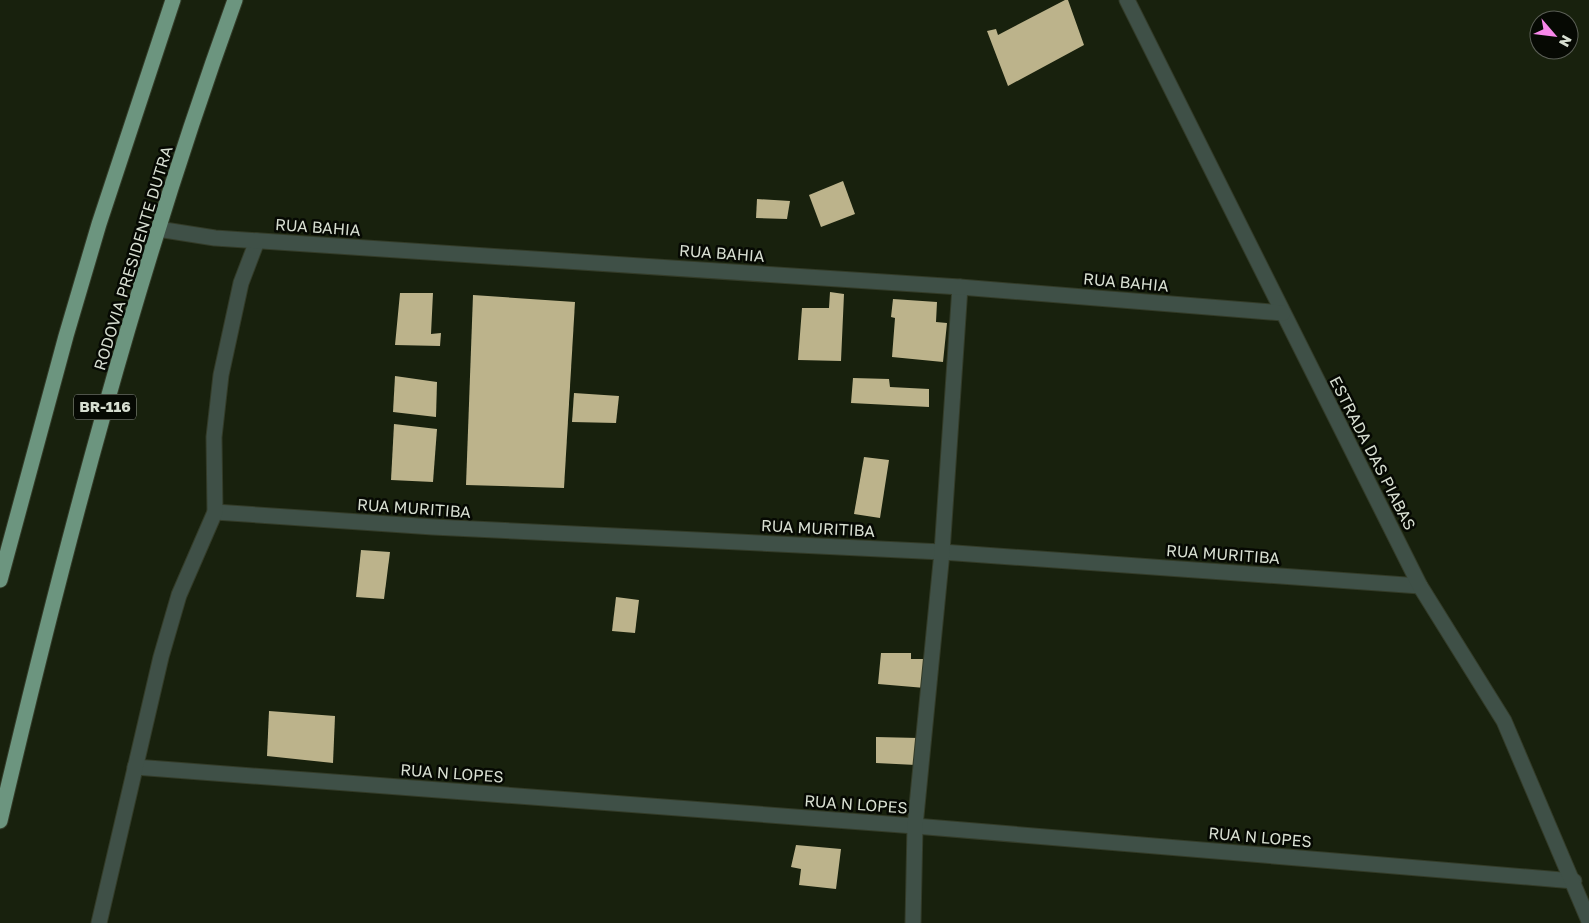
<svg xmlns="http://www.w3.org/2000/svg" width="1589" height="923" font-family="'Golos Text',sans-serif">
<rect width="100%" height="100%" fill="#18210d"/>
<g fill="#bcb38b">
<path d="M1065,0H1068L1084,45L1008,86L987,31L996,29L998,35Z"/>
<path d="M843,181L855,214L821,227L809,195Z"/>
<path d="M757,199L790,201L787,219L756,218Z"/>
<path d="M830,292L844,294L841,361L798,360L802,308H829Z"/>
<path d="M400,293H433L431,334L441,333L440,346L395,345Z"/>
<path d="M473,295L575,302L564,488L466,485Z"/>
<path d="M893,299L937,302L936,322L947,323L943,362L892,357L895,318L891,317Z"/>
<path d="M395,376L437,382L436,417L393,412Z"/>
<path d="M853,378L889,379L890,387L929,389V407L851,403Z"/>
<path d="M574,393L619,396L616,423L572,422Z"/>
<path d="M394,424L437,429L433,482L391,480Z"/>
<path d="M864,457L889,460L880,518L854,514Z"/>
<path d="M361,550L390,552L384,599L356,597Z"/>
<path d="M616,597L639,600L635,633L612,631Z"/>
<path d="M881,653H911V659H928L925,688L878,684Z"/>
<path d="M269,711L335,716L333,763L267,756Z"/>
<path d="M876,737L919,738L916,765L876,763Z"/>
<path d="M796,845L841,849L836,889L799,885L801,869L791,867Z"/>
</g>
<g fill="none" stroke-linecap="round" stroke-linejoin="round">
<defs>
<g id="minor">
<path d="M215,512L433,527L942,552L1420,586"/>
<path d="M135,767L915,826L1574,881"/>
<path d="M99,923L161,657L179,595L215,512L214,437L221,375L241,283L257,241"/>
<path d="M913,923L915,826L942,552L960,287"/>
</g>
<g id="tertiary">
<path d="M1127,0L1420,586L1504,721L1589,921"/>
<path d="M158,229L215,238L960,287L1283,313"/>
</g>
<g id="motorway">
<path d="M0,580L66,336L99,224L173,0"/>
<path d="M0,821C65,544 138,268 235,0"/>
</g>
</defs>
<use href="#minor" stroke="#333b28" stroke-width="17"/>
<use href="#tertiary" stroke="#333b28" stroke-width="17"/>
<use href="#motorway" stroke="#333b28" stroke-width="17"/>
<use href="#minor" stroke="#3f5047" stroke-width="15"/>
<use href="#tertiary" stroke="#3f5047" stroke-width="15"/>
<use href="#motorway" stroke="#6c957f" stroke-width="15"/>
</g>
<g text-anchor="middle" stroke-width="5" stroke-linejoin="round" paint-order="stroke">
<rect fill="#060903" stroke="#989e93" stroke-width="1" x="74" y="394.5" width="62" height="25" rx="4"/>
<g font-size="15" font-weight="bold" fill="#d7ded1">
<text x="105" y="412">BR-116</text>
</g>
<g font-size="16" fill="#d7ded1" stroke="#060903">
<text transform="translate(318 227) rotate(4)" y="6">RUA BAHIA</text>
<text transform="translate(722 253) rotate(4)" y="6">RUA BAHIA</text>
<text transform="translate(133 258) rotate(-73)" y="6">RODOVIA PRESIDENTE DUTRA</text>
<text transform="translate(1126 282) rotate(5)" y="6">RUA BAHIA</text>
<text transform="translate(1373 453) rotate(63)" y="6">ESTRADA DAS PIABAS</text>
<text transform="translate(414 508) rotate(4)" y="6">RUA MURITIBA</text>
<text transform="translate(818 528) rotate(3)" y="6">RUA MURITIBA</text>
<text transform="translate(1223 554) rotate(4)" y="6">RUA MURITIBA</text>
<text transform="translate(452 773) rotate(4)" y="6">RUA N LOPES</text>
<text transform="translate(856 804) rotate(4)" y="6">RUA N LOPES</text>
<text transform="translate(1260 837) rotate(5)" y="6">RUA N LOPES</text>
</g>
</g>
<g transform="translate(1554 35) rotate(118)"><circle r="24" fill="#060903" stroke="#5a5e55"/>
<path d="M0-4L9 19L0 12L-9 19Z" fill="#f888ea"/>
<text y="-8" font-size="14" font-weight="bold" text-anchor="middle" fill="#d7ded1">N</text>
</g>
</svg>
